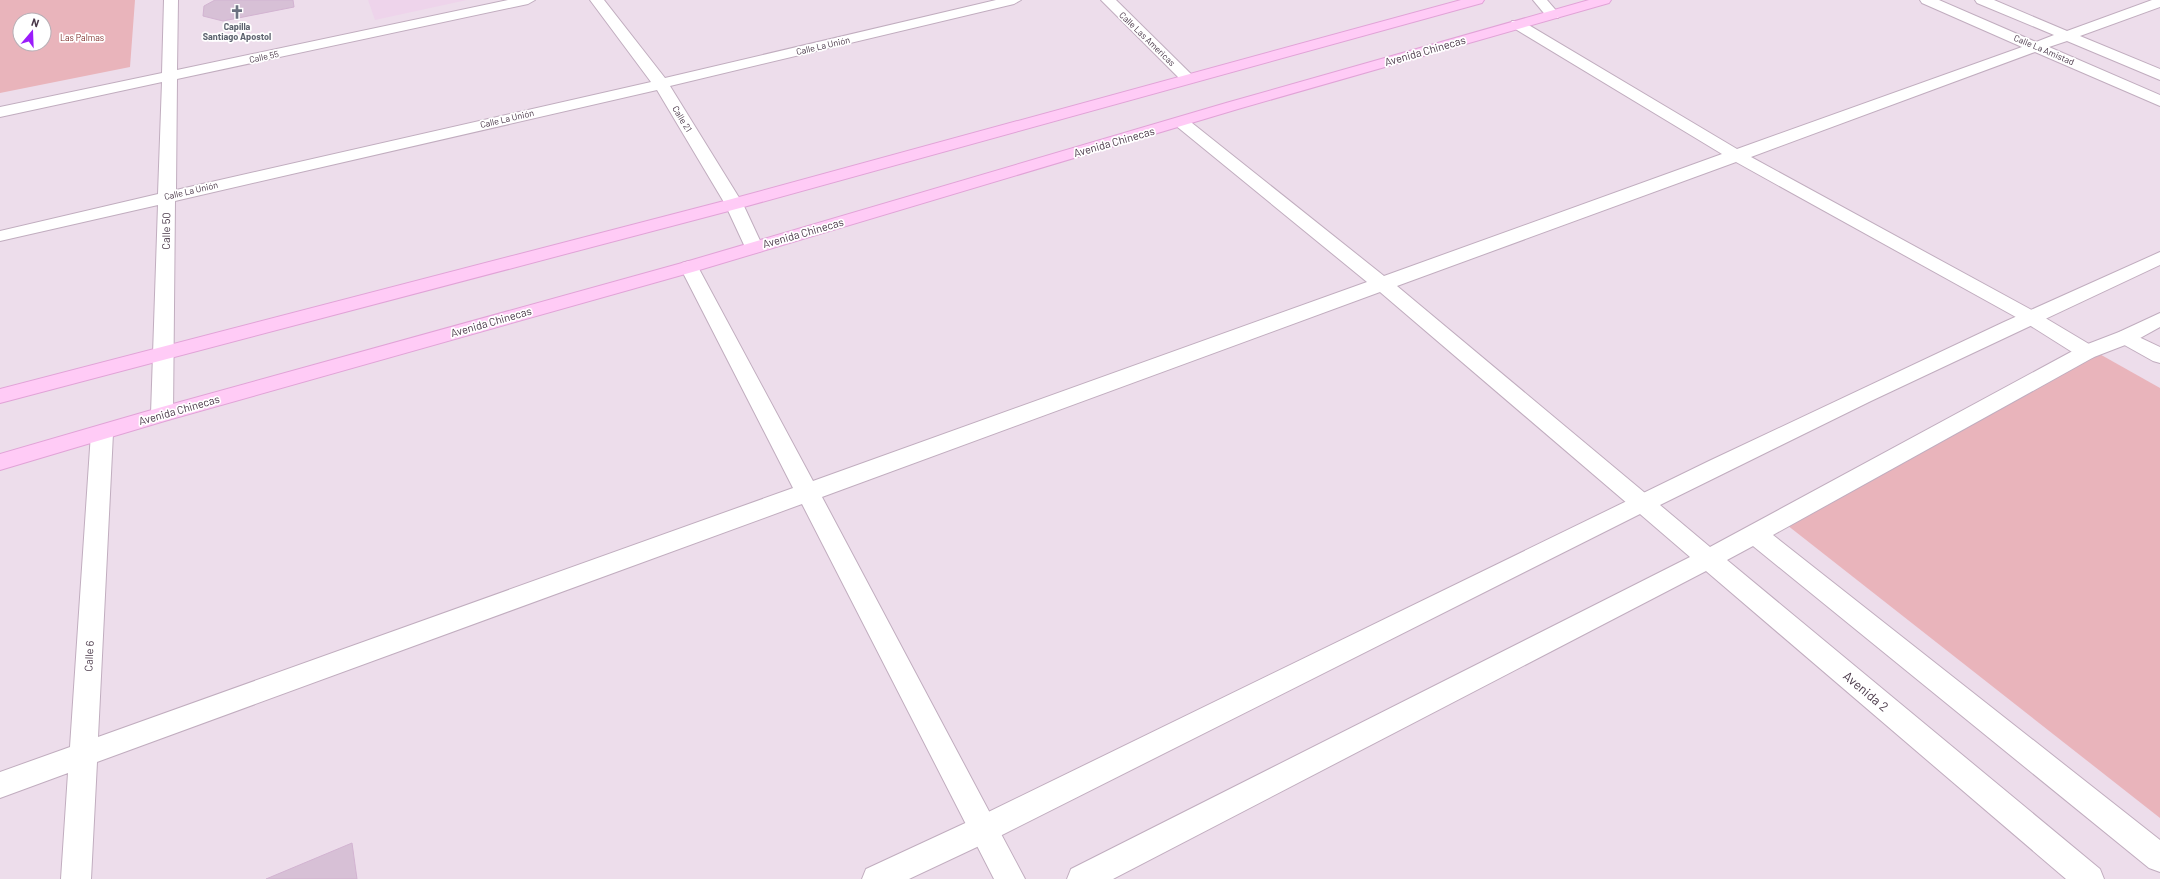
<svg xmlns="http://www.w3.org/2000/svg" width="2160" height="879" font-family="Barlow,sans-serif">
<rect width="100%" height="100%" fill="#f5ebf4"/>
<path fill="#edddeb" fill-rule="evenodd" d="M0,0H2160V879H0ZM20,20H44V44H20Z"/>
<path fill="#eed4eb" d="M368,0H467L375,20Z"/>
<g fill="#e9b4bb" fill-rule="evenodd">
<path d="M0,0H135L130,67L0,93ZM20,20H44V44H20Z"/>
<path d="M2096,352L2160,388V818L1787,525Z"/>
</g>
<g fill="#d7c0d6" stroke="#d2b3d1">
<path d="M215,0H293L294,7L223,21L203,16L204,6Z"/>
<path d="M352,843L357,879H266Z"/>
</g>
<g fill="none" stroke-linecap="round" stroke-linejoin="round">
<defs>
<g id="minor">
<path d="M164,0H178L177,70L508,0H535L528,4L177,79L176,190L651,82L590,0H604L665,78L996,0H1021L1014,4L670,86L743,204L763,247L761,251L754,253L747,251L745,247L725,204L657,90L175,201L173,414L170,419L162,421L154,419L151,414L158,205L0,241V231L158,194L162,82L0,117V107L162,73Z"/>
<path d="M1101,0H1116L1192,75L1195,78L1192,81H1182Z"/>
<path d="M1533,0H1547L1560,15L1558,18H1548Z"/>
<path d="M1920,0H1939L2036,42L2054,35L1977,3L1975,0H1994L2067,31L2152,0H2160V7L2080,36L2160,69V80L2067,41L2049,47L2160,95V106L2035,52L1751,157L2037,313L2094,347L2097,352L2094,357L2087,359L2080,357L2023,321L1736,162L1397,286L1651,498L1655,504L1651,510L1643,513L1635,510L1380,292L822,497L1025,879H994L802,504L97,762L91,879H61L68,773L0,798V772L70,747L91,433L94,428L102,425L110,428L113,433L98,737L793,488L680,267L682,263L689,261L696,263L698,267L813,481L1367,282L1175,125L1173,122L1175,119H1187L1384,276L1722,154L1512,27L1510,24L1512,21H1522L1737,149L2022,47L1922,3Z"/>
<path d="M2126,331L2160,347V363L2153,361L2119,342L2116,337L2119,332Z"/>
</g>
<path id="tertiary" d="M2160,252V265L1871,401L1660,505L1710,547L2080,347L2119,332L2160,313V327L2133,342L2094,357L1773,535L2160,840V872L2149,868L1753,546L1727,560L2100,869L2104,879H2066L1706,571L1113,879H1067L1071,869L1690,557L1640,514L994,839L909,879H862L866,869L974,819L1709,461L2004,322Z"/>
<g id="secondary">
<path d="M1461,0H1484L1482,3L740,208L0,403V389L728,200Z"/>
<path d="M1589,0H1611L1609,3L1238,109L696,271L168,420L0,470V454L162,407L682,263L1226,103Z"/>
</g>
</defs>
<use href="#minor" stroke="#c1adbf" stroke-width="2"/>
<use href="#tertiary" stroke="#c1adbf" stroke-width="2"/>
<use href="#secondary" stroke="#e1a3d7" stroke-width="2"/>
<use href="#minor" fill="#fff" fill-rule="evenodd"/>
<use href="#tertiary" fill="#fff" fill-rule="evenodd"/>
<use href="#secondary" fill="#ffcbf6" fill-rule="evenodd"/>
</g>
<defs>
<symbol id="church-bare" viewBox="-9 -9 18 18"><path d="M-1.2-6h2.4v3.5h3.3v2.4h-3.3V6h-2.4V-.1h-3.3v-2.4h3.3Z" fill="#6b7280" stroke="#fff" stroke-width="2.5" paint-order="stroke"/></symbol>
</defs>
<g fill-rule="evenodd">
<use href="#church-bare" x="227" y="2" width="20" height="20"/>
</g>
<g text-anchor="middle" stroke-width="3.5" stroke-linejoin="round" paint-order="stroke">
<g font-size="9" font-weight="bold" fill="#5b616d" stroke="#fff">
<text x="237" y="30">Capilla<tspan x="237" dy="10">Santiago Apostol</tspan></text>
</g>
<g font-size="9" fill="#7d2d2a" stroke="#fff">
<text x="82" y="41">Las Palmas</text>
</g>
<g font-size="9" fill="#4a3849" stroke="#fff">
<text transform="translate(1147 39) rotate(44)" y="3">Calle Las Americas</text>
<text transform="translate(823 46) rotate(-13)" y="3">Calle La Unión</text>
<text transform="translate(2044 50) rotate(23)" y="3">Calle La Amistad</text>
<text transform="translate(264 57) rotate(-12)" y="3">Calle 55</text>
<text transform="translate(507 119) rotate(-13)" y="3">Calle La Unión</text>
<text transform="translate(682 119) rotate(59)" y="3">Calle 21</text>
<text transform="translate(191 191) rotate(-13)" y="3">Calle La Unión</text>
</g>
<g font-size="11" fill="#4a3849" stroke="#fff">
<text transform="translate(1425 51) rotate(-16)" y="4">Avenida Chinecas</text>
<text transform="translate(1114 142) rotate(-16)" y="4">Avenida Chinecas</text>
<text transform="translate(166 231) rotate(-89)" y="4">Calle 50</text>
<text transform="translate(803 233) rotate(-16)" y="4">Avenida Chinecas</text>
<text transform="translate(491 322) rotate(-16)" y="4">Avenida Chinecas</text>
<text transform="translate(179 410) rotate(-16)" y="4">Avenida Chinecas</text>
<text transform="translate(89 656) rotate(-87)" y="4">Calle 6</text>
</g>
<g font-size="13" fill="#4a3849" stroke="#fff">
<text transform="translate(1866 691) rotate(40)" y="5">Avenida 2</text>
</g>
</g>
<g transform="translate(32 32) rotate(19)"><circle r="19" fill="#ffffff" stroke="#b7afb6"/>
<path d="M0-3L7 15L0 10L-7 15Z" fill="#9b1cfb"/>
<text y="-6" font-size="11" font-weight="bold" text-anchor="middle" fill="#4a3849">N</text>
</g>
</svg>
